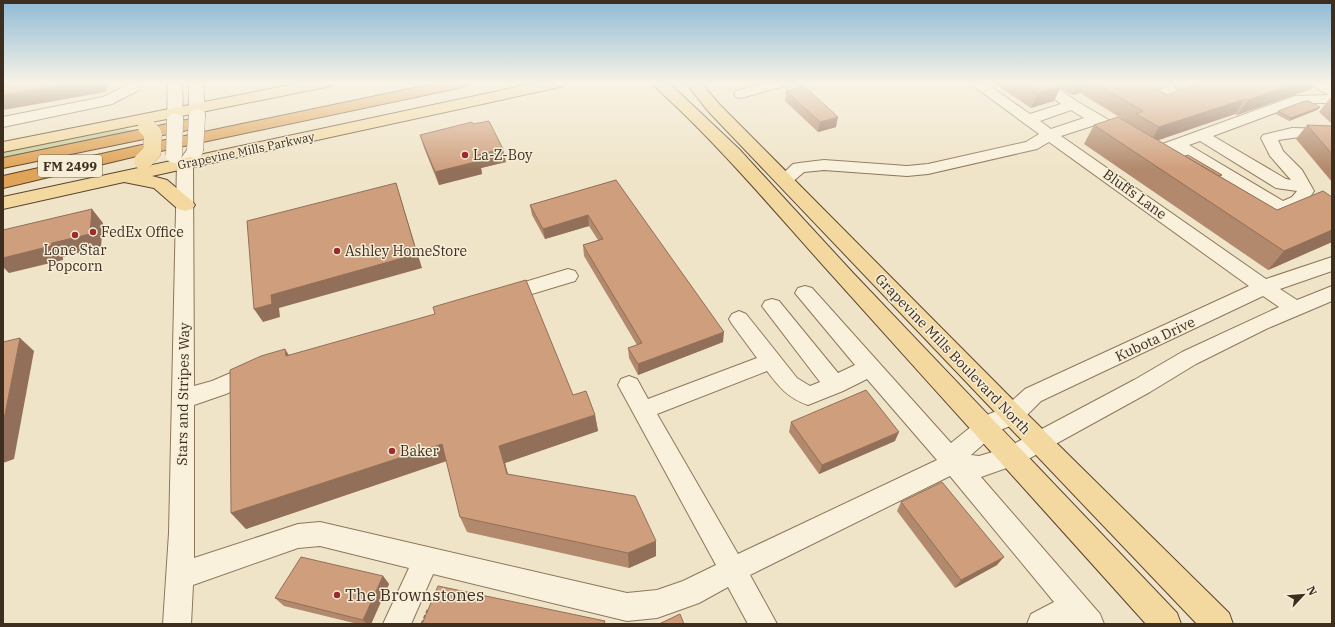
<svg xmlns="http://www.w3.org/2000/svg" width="1335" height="627" font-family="'IBM Plex Serif',serif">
<rect width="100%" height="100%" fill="#f0e4c8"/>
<path fill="#c9cf9b" d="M124,129L135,130L3,158V152Z"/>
<path fill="#a9c4bc" stroke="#6f938a" d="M1170,82H1187V83L1198,89L1191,94L1182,89L1177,90L1174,88L1176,87L1172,84L1155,91L1150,88Z"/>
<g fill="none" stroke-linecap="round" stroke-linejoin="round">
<defs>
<g id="minor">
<path d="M129,82H143L139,90L112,104L3,127V117L103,97L128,85Z"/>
<path d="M168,82H182L183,121L180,124L175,126L170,124L167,121Z"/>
<path d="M189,82H203L205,117L202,120L197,122L192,120L189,117Z"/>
<path d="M770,82H791L789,85L741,98L736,97L734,94L736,91Z"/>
<path d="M968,82H984L1030,114L1061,104L1032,82H1048L1078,102L1131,133L1133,136L1131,139C1118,142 1106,131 1095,125L1061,136L1266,279L1332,257V271L1280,289L1297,300L1332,286V301L1266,329L1196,364L1150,392L1021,463L981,477L1100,614L1104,624H1072L1071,623L1069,624H1027L1031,614L1054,602L950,476L750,575L777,624H748L728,587L699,603L657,618L627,621L433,574L411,624H383L409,568L320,546L298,548L193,585L191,624H163L169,533L177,164L189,147L195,145L201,147L203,150L193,164L194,386L212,381L254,363L262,366L265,372L262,378L226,394L194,405V558L298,524L320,522L627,593L657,590L683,581L716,565L618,385L621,379L629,376L637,379L648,399L757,358L732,324L729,319L732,314L739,311L746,314L797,378L810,386L820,382L762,306L765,301L772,299L779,301L838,373L855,365L795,293L798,288L805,286L812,288L951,443L972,426L977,419L1004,408L1025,389L1249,286L1049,142L1037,149L928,174L907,176L824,170L804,172L790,184L784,185L778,184L776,180L793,164L799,163L824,160L907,166L928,164L1026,142L1039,134ZM1071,110L1084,118L1051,129L1040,121ZM1263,296L1279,307L1182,352L1134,380L1006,448L979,456L971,455L988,440L993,433L1020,422L1041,401ZM767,371C779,387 788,398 808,405L843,391L867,379L937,460L738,554L657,414Z"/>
<path d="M1309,82H1326L1332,85V103H1302L1213,136L1286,179L1291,180L1270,156L1261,138L1263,135L1292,128L1332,129V139L1300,137L1278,140L1283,151L1302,170L1314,191C1306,204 1285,222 1268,217L1265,213L1269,208L1175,150L1152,158L1146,156L1144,153L1146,150L1295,96L1329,95L1311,85ZM1200,141L1276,188L1297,191L1292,197L1283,201L1189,145Z"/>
<path d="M568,269L575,271L578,276L575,281L502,303L495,301L492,296L495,291Z"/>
</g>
<g id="major">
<path d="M305,82H334L332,85L326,87L3,152V142Z"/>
<path d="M540,82H568L566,85L560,87L152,176L167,180L192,201L195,205L192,209L185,211L178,209L154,188L124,182L3,209V197Z"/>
<path d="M652,82H668L739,149L854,274L1177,613L1181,624H1146C1044,510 941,397 839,283C778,216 721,146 653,85Z"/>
<path d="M685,82H700L720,105L1021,408L1229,613L1233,624H1197L708,111Z"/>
</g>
<g id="highway">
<path d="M443,82H471L469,85L463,87L137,156L3,188V176L137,146Z"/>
<path d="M196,118L202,119L204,123L202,127L3,168V158Z"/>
</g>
</defs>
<use href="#minor" stroke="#8d765c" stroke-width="2"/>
<use href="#major" stroke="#5b4430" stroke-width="2"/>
<use href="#highway" stroke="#5b4430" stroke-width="2"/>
<path stroke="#8d765c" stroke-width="3" stroke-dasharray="3.5 2.5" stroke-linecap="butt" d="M422,624L428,610"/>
<use href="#minor" fill="#faf1dc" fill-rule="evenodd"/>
<use href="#major" fill="#f3d9a0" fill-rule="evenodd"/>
<use href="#highway" fill="#e0a458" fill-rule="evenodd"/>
<defs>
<g id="minor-bridge">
<path d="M195,150L197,117"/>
<path d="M174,155L175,121"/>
</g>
<path id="major-bridge" d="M143,161L152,152L153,134L147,127"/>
</defs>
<use href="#minor-bridge" stroke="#8d765c" stroke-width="17" stroke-linecap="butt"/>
<use href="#major-bridge" stroke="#5b4430" stroke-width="18" stroke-linecap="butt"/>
<use href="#minor-bridge" stroke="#faf1dc" stroke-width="16"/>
<use href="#major-bridge" stroke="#f3d9a0" stroke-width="18"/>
</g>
<g fill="#b2896c">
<path d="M992,82H1144L1167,95L1209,83L1311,89L1237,115L1235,114L1158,140L1277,210L1332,197V242L1268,270L1084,144L1094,125L1121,118L1080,93L1072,95L1060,88L1054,101L1031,108Z"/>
<path d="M786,91L836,127L818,132L785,101Z"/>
<path d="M1330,98H1332V124L1319,112Z"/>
<path d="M1320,107L1317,110L1289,121L1276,114L1278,111Z"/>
<path d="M473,124L506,162L481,168L482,174L439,185L424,148L420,135Z"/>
<path d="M1307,125L1332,126V182L1296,139Z"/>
<path d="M616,180L723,342L638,375L629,358L628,348L637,345L584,256L583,245L598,240L589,226L545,239L532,215L530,205Z"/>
<path d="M289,355L573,395L595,415L598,431L505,463L508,474L656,541V556L629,568L467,532L460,517L447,461L246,529L231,513Z"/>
<path d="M791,422L895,441L819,474L789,432Z"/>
<path d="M901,502L997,565L955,588L897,511Z"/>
<path d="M383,576L389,584L371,624H358L284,606L275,598Z"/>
</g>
<g fill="#916f58">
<path d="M82,82H108L106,92L3,110V95Z"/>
<path d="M753,82H761L753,84Z"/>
<path d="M1079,82H1086L1080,93L1072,95Z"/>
<path d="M1299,82H1316L1311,89L1237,115L1248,100Z"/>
<path d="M1061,86L1054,101L1031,108L1038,93Z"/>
<path d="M1245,99L1235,114L1150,143L1159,127Z"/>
<path d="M1320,107L1317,110L1289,121L1291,118Z"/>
<path d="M838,117L836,127L818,132L820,122Z"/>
<path d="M503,149L506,162L481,168L482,174L439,185L435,172L477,155Z"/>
<path d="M396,183L422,268L279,308L280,317L263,322L254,309L271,295Z"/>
<path d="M92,209L103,223L101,247L63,257V260L9,273L3,267V258L52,243Z"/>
<path d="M588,215L589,226L545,239L543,229Z"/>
<path d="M1332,230V242L1268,270L1284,251Z"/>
<path d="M724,332L723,342L638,375V364Z"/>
<path d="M20,338L34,351L14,459L3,463V424Z"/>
<path d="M285,349L296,366L286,356Z"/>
<path d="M595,415L598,431L505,463L512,490L499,446Z"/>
<path d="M899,432L895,441L819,474L822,465Z"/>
<path d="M442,444L449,460L246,529L231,513Z"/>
<path d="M656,541V556L629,568L628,553Z"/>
<path d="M1004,557L997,565L955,588L961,580Z"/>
<path d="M383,576L389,584L371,624H367L363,620Z"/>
</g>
<g fill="#cf9f7d" stroke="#916f58">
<path d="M3,82H82L3,95Z"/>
<path d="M1021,82H1056L1061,86L1038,93Z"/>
<path d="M1094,82H1144L1167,95L1206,82L1209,83L1213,82H1299L1248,100L1245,99L1159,127L1136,114L1143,111Z"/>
<path d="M804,86L838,117L820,122L786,91Z"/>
<path d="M1305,101H1309L1320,107L1291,118L1278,111Z"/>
<path d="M1118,117L1277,210L1323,191L1332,197V230L1284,251L1094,125Z"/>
<path d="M489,121L503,149L477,155L479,161L435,172L420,135L472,122L473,124Z"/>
<path d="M1307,125L1332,126V154Z"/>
<path d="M1188,155L1222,175L1219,176L1185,156Z"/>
<path d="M616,180L724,332L638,364L628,348L642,343L583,245L603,239L588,215L543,229L530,205Z"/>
<path d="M396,183L417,254L271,295L272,304L254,309L247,221Z"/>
<path d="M92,209L90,234L52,243L51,246L3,258V230Z"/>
<path d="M526,280L573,395L586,391L595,415L499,446L507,474L635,496L656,541L628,553L460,517L442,444L231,513L230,370L261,356L285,349L286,356L435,314L433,307Z"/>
<path d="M20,338L3,424V342Z"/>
<path d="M866,390L899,432L822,465L791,422Z"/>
<path d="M942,482L1004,557L961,580L901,502Z"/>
<path d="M301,557L383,576L363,620L275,598Z"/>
<path d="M438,586L605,621L604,624H422Z"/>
<path d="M680,614L684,624H659Z"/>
</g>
<linearGradient id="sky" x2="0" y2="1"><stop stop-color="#8fbad6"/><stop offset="0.49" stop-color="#f8f3e6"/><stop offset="1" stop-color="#f8f3e6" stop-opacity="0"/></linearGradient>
<rect width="1335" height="169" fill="url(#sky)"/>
<g fill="#9e2a2b" stroke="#f7eed8" stroke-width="1.5">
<circle cx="465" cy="155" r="4"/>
<circle cx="93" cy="232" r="4"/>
<circle cx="75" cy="235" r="4"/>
<circle cx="337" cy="251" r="4"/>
<circle cx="392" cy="451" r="4"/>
<circle cx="337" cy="595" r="4"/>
</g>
<g text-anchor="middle" stroke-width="3" stroke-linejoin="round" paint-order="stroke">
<g font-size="12" fill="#3d2e20" stroke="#f7eed8">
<text transform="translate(246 151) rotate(-12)" y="4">Grapevine Mills Parkway</text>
</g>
<rect fill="#f7eed8" stroke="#756857" stroke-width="1" x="38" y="155" width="64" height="22" rx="3"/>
<g font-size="13" font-weight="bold" fill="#3d2e20">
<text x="70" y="171">FM 2499</text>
</g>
<g font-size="14" fill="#3d2e20" stroke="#f7eed8" text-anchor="start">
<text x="473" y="160">La-Z-Boy</text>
<text x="101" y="237">FedEx Office</text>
<text x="75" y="255" text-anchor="middle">Lone Star<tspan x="75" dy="16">Popcorn</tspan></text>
<text x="345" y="256">Ashley HomeStore</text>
<text x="400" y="456">Baker</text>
</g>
<g font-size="14" fill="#3d2e20" stroke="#f7eed8">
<text transform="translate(1135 194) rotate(36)" y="5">Bluffs Lane</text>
<text transform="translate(1155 339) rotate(-25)" y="5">Kubota Drive</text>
<text transform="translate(953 354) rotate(46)" y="5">Grapevine Mills Boulevard North</text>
<text transform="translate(183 394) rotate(-89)" y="5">Stars and Stripes Way</text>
</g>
<g font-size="17" fill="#3d2e20" stroke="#f7eed8" text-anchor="start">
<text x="345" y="601">The Brownstones</text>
</g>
</g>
<rect width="1335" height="627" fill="none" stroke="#3d2e20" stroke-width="8"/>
<g transform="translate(1303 595) rotate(64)" stroke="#f7eed8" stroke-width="3" paint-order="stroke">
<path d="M0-3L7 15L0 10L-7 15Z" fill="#3d2e20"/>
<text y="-6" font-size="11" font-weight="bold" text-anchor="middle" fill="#3d2e20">N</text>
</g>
</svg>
